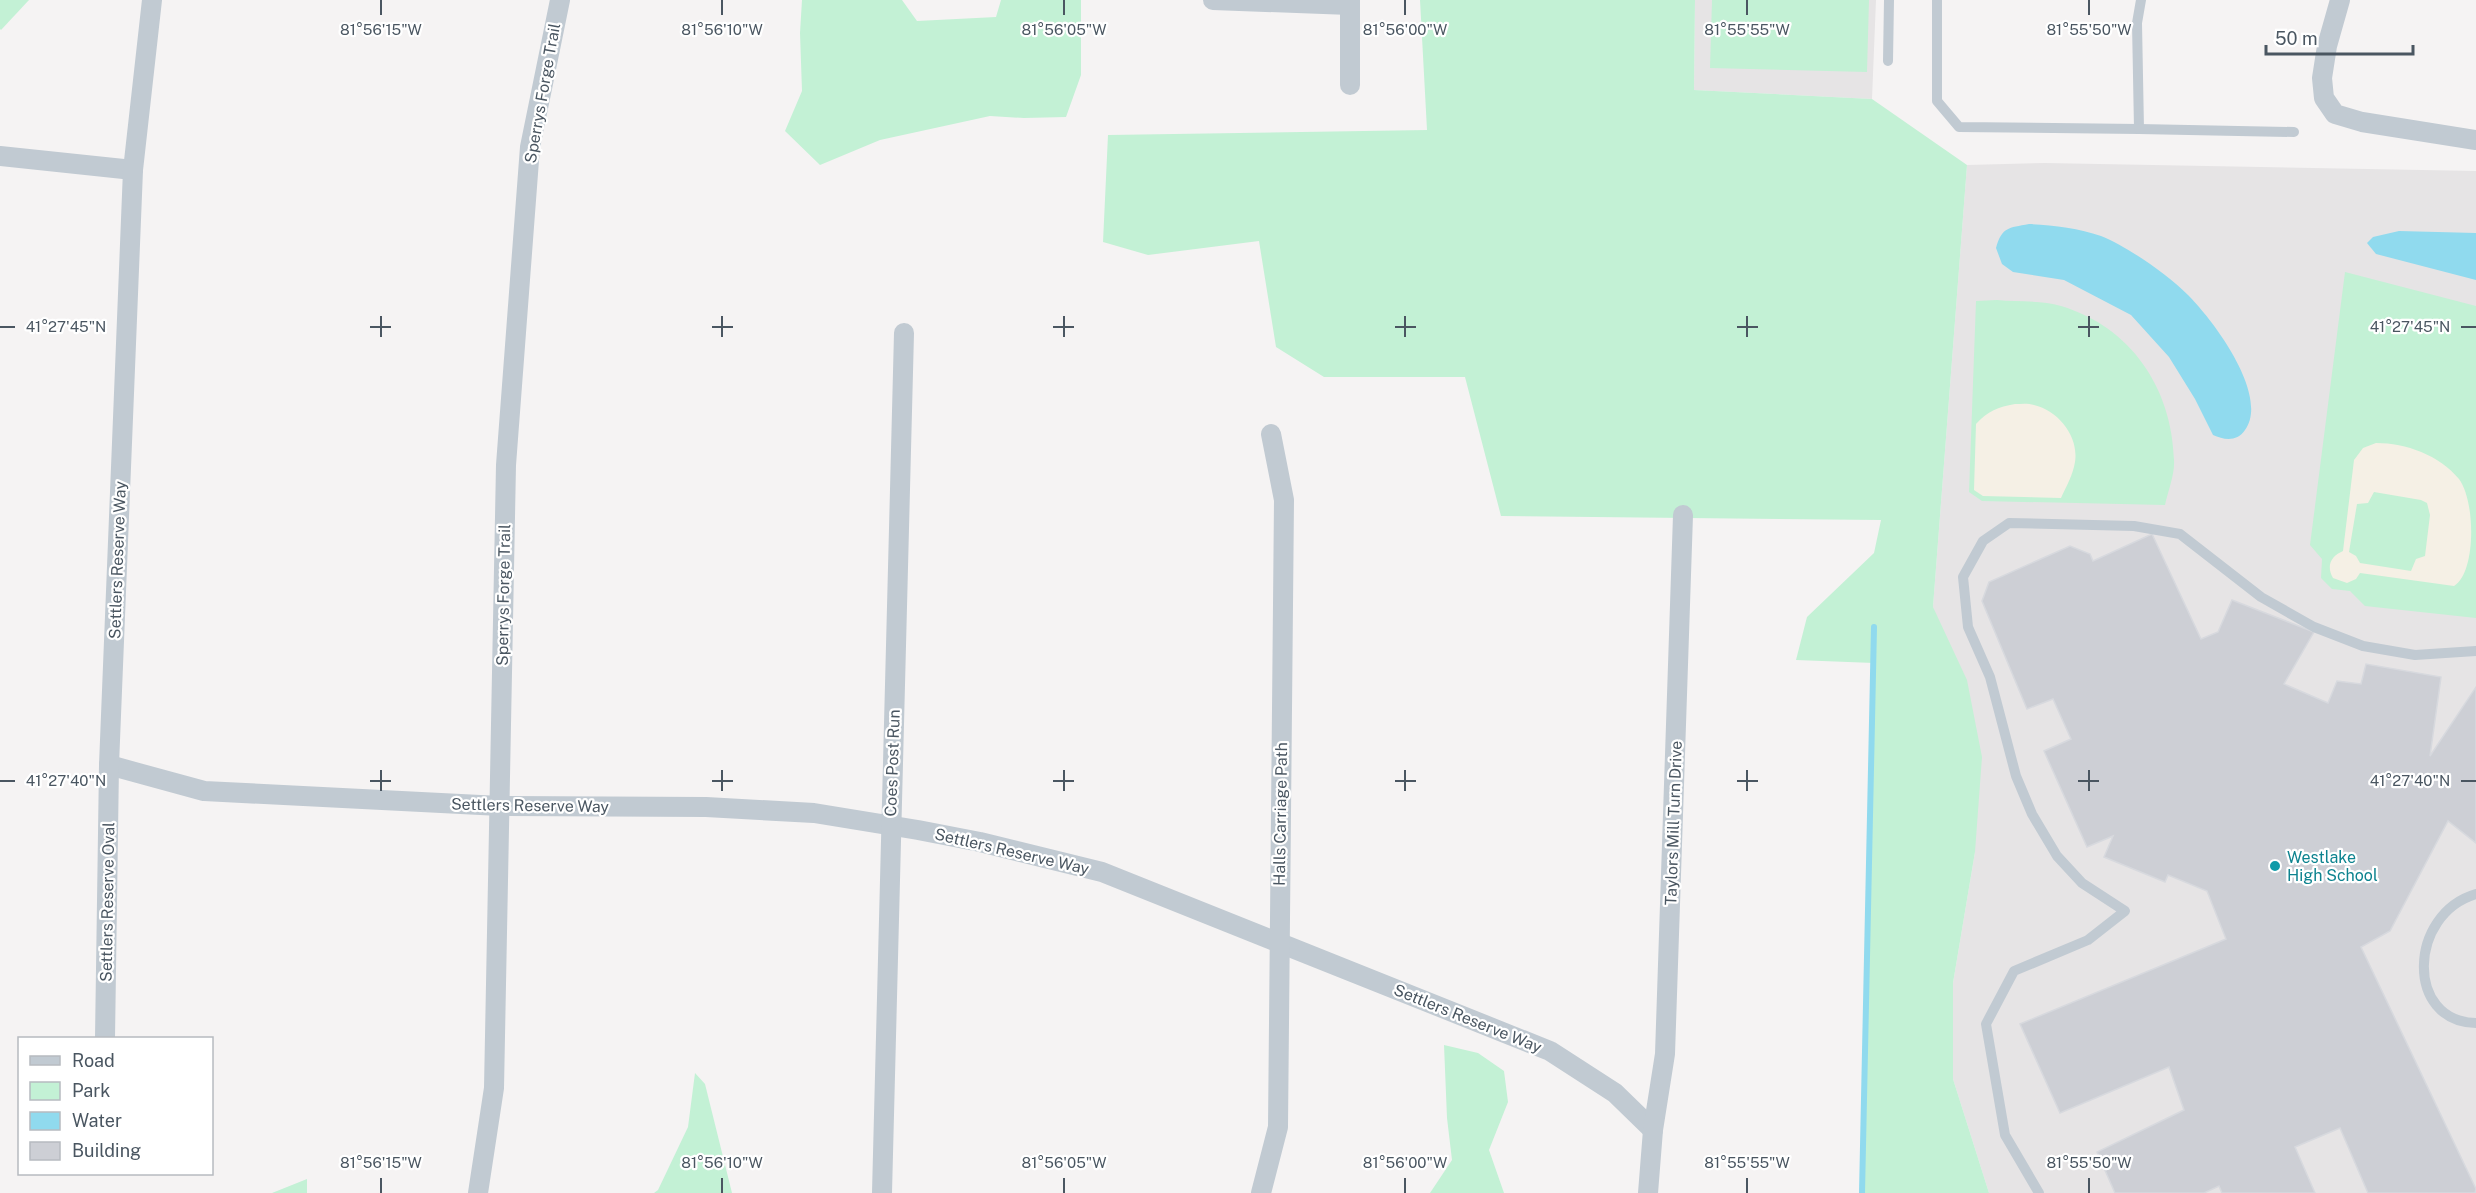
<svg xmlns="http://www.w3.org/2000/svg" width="2476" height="1193" font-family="'Public Sans',sans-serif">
<rect width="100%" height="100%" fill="#f5f3f3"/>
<g fill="#e6e4e5">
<path d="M1695,0H1876L1872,99L1694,90Z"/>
<path d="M2045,163L2476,171V1193H1989L1953,1079V983L1975,852L1933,607L1967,165Z"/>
</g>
<g fill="#c3f1d5">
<path d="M0,0H29L1,30L0,29Z"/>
<path d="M802,0H902L917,21L996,17L1001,0H1081V75L1066,117L1024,118L990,116L880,140L820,165L785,131L802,91L800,33Z"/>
<path d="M1420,0H1695L1694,90L1872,99L1967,165L1933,607L1967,680L1982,757L1975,852L1953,983V1079L1989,1193H1862L1874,663L1796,660L1807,617L1874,553L1881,520L1501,516L1465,377H1324L1276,347L1259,241L1148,255L1103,242L1108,135L1427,130Z"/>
<path d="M1712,0H1869L1867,72L1710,68Z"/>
<path d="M2345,272L2476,306V618L2365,606L2350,591L2332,589L2321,578L2322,559L2310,545Z"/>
<path d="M1997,300C2017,302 2041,300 2061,306C2131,327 2172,388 2174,460C2175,474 2168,491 2165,505L1982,501L1969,492L1976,301Z"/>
<path d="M1444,1045L1478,1053L1504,1071L1508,1102L1489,1150L1504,1193H1430L1452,1160L1447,1118Z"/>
<path d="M695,1073L705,1084L732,1193H654L658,1190L688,1127Z"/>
<path d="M307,1179V1193H271H272Z"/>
</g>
<g fill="#f5f0e5" fill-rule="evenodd">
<path d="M2015,404C2021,404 2028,403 2034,405C2059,411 2079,437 2075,462C2073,475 2066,487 2061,498L1983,496L1974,490L1976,424C1988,411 1998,407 2015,404Z"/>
<path d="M2376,443C2406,443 2439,455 2459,479C2476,502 2476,573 2454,586L2360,573L2356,579L2347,583L2333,578C2326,566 2331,556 2343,551L2354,460L2363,448ZM2374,492L2421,500L2427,503L2430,515L2425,556L2416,559L2411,571L2360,563L2356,556L2349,552L2357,504L2368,503Z"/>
</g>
<g fill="#90daee">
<path d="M2029,224C2052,225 2079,228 2101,236C2128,247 2167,274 2188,295C2213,320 2270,395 2245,430C2237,442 2224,440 2213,435L2195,399L2169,357L2131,315L2064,280L2013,272L2002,264L1996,248C2002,227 2008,228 2029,224Z"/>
<path d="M2399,231L2476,233V280L2376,254L2367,243L2373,237Z"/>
</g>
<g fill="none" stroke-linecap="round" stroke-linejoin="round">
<path stroke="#90daee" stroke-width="6" d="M1862,1193L1874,627"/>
</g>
<path fill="#cdcfd5" stroke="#d7d9de" stroke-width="1.5" d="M2152,534L2201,639L2218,632L2232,600L2314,632L2284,684L2328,703L2337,681L2361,684L2366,664L2441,677L2430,756L2476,687V843L2448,821L2390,931L2361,947L2476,1189L2475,1193H2368L2340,1128L2295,1147L2315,1193H2222L2219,1186L2204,1193H2115L2097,1152L2184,1110L2169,1067L2060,1113L2020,1024L2226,939L2207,891L2168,875L2165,882L2104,857L2113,836L2087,847L2044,751L2071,739L2053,699L2027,709L1982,601L1989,582L2070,546L2090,554L2093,561Z"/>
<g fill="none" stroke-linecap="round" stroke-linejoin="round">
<g stroke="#c1cad2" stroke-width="10">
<path d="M1937,0V101L1959,127L2139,129L2137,23L2141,0"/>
<path d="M1888,61L1889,0"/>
<path d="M2139,129L2294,132"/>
<path d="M2476,894C2408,914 2405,1022 2476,1023"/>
<path d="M2039,1193L2005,1135L1986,1024L2014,971L2088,940L2125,911L2082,883L2057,856L2032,814L2016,776L1990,677L1968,627L1963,577L1983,541L2009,523L2134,526L2180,534L2261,597L2314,627L2363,646L2415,655L2476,651"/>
</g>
<g stroke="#c1cad2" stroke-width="20">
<path d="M1213,0L1350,5"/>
<path d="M2340,0L2327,46L2322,78L2324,98L2335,114L2362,122L2476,140"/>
<path d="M1350,85V0"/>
<path d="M0,156L133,170"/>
<path d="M109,765L204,791L500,806L706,807L814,813L918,830L980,842L1102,872L1550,1051L1615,1093L1653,1130"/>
<path d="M105,1038L109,765L133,170L152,0"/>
<path d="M478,1193L494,1088L506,465L530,147L560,0"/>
<path d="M882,1193L904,333"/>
<path d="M1261,1193L1278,1127L1284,500L1271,434"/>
<path d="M1648,1193L1653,1130L1665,1054L1683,515"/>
</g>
</g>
<path fill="none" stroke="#4a5661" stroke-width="2" d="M381,0V15M722,0V15M1064,0V15M1405,0V15M1747,0V15M2089,0V15M381,316V337M722,316V337M1064,316V337M1405,316V337M1747,316V337M2089,316V337M0,327H15M370,327H391M712,327H733M1053,327H1074M1395,327H1416M1737,327H1758M2078,327H2099M2461,327H2476M381,770V791M722,770V791M1064,770V791M1405,770V791M1747,770V791M2089,770V791M0,781H15M370,781H391M712,781H733M1053,781H1074M1395,781H1416M1737,781H1758M2078,781H2099M2461,781H2476M381,1178V1193M722,1178V1193M1064,1178V1193M1405,1178V1193M1747,1178V1193M2089,1178V1193"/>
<circle fill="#0f9aa8" stroke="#fff" stroke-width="2" cx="2275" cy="866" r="6"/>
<g text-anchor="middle" stroke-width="4.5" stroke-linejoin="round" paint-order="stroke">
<g font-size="16" fill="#4a5661" stroke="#fff">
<text transform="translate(542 93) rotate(-80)" y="6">Sperrys Forge Trail</text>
<text transform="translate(117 560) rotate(-88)" y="6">Settlers Reserve Way</text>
<text transform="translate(503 595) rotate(-89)" y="6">Sperrys Forge Trail</text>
<text transform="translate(892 763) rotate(-88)" y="6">Coes Post Run</text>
<text transform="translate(530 805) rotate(1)" y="6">Settlers Reserve Way</text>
<text transform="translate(1280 814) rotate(-89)" y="6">Halls Carriage Path</text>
<text transform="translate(1673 823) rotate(-88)" y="6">Taylors Mill Turn Drive</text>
<text transform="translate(1012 851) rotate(13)" y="6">Settlers Reserve Way</text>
<text transform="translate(107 902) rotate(-89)" y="6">Settlers Reserve Oval</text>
<text transform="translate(1468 1018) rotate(22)" y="6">Settlers Reserve Way</text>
</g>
<g font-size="16" fill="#0d838f" stroke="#fff" text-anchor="start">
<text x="2287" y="863">Westlake<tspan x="2287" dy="18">High School</tspan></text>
</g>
</g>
<g font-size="15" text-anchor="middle" fill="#4a5661" stroke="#fff" stroke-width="4.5" stroke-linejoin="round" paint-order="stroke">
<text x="381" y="35">81°56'15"W</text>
<text x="722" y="35">81°56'10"W</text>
<text x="1064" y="35">81°56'05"W</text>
<text x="1405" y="35">81°56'00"W</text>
<text x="1747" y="35">81°55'55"W</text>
<text x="2089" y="35">81°55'50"W</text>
<text x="66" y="332">41°27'45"N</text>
<text x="2410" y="332">41°27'45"N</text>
<text x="66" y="786">41°27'40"N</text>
<text x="2410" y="786">41°27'40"N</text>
<text x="381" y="1168">81°56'15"W</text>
<text x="722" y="1168">81°56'10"W</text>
<text x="1064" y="1168">81°56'05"W</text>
<text x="1405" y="1168">81°56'00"W</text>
<text x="1747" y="1168">81°55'55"W</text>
<text x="2089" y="1168">81°55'50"W</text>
</g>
<rect x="18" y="1037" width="195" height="138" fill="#ffffff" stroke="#b7bbc0" stroke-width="1.5"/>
<rect x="30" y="1056" width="30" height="9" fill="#c1cad2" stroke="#b7bbc0" stroke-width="1.5"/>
<text x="72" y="1067" font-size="18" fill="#4a5661">Road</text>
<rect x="30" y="1082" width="30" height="18" fill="#c3f1d5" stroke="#b7bbc0" stroke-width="1.5"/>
<text x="72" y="1097" font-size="18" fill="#4a5661">Park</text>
<rect x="30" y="1112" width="30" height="18" fill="#90daee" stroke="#b7bbc0" stroke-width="1.5"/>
<text x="72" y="1127" font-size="18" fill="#4a5661">Water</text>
<rect x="30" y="1142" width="30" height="18" fill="#cdcfd5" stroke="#b7bbc0" stroke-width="1.5"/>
<text x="72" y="1157" font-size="18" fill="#4a5661">Building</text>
<path d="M2266 45v9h147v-9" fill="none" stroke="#4a5661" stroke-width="3"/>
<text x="2275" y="45" font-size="18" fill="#4a5661" stroke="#ffffff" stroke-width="4.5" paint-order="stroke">50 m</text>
</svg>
